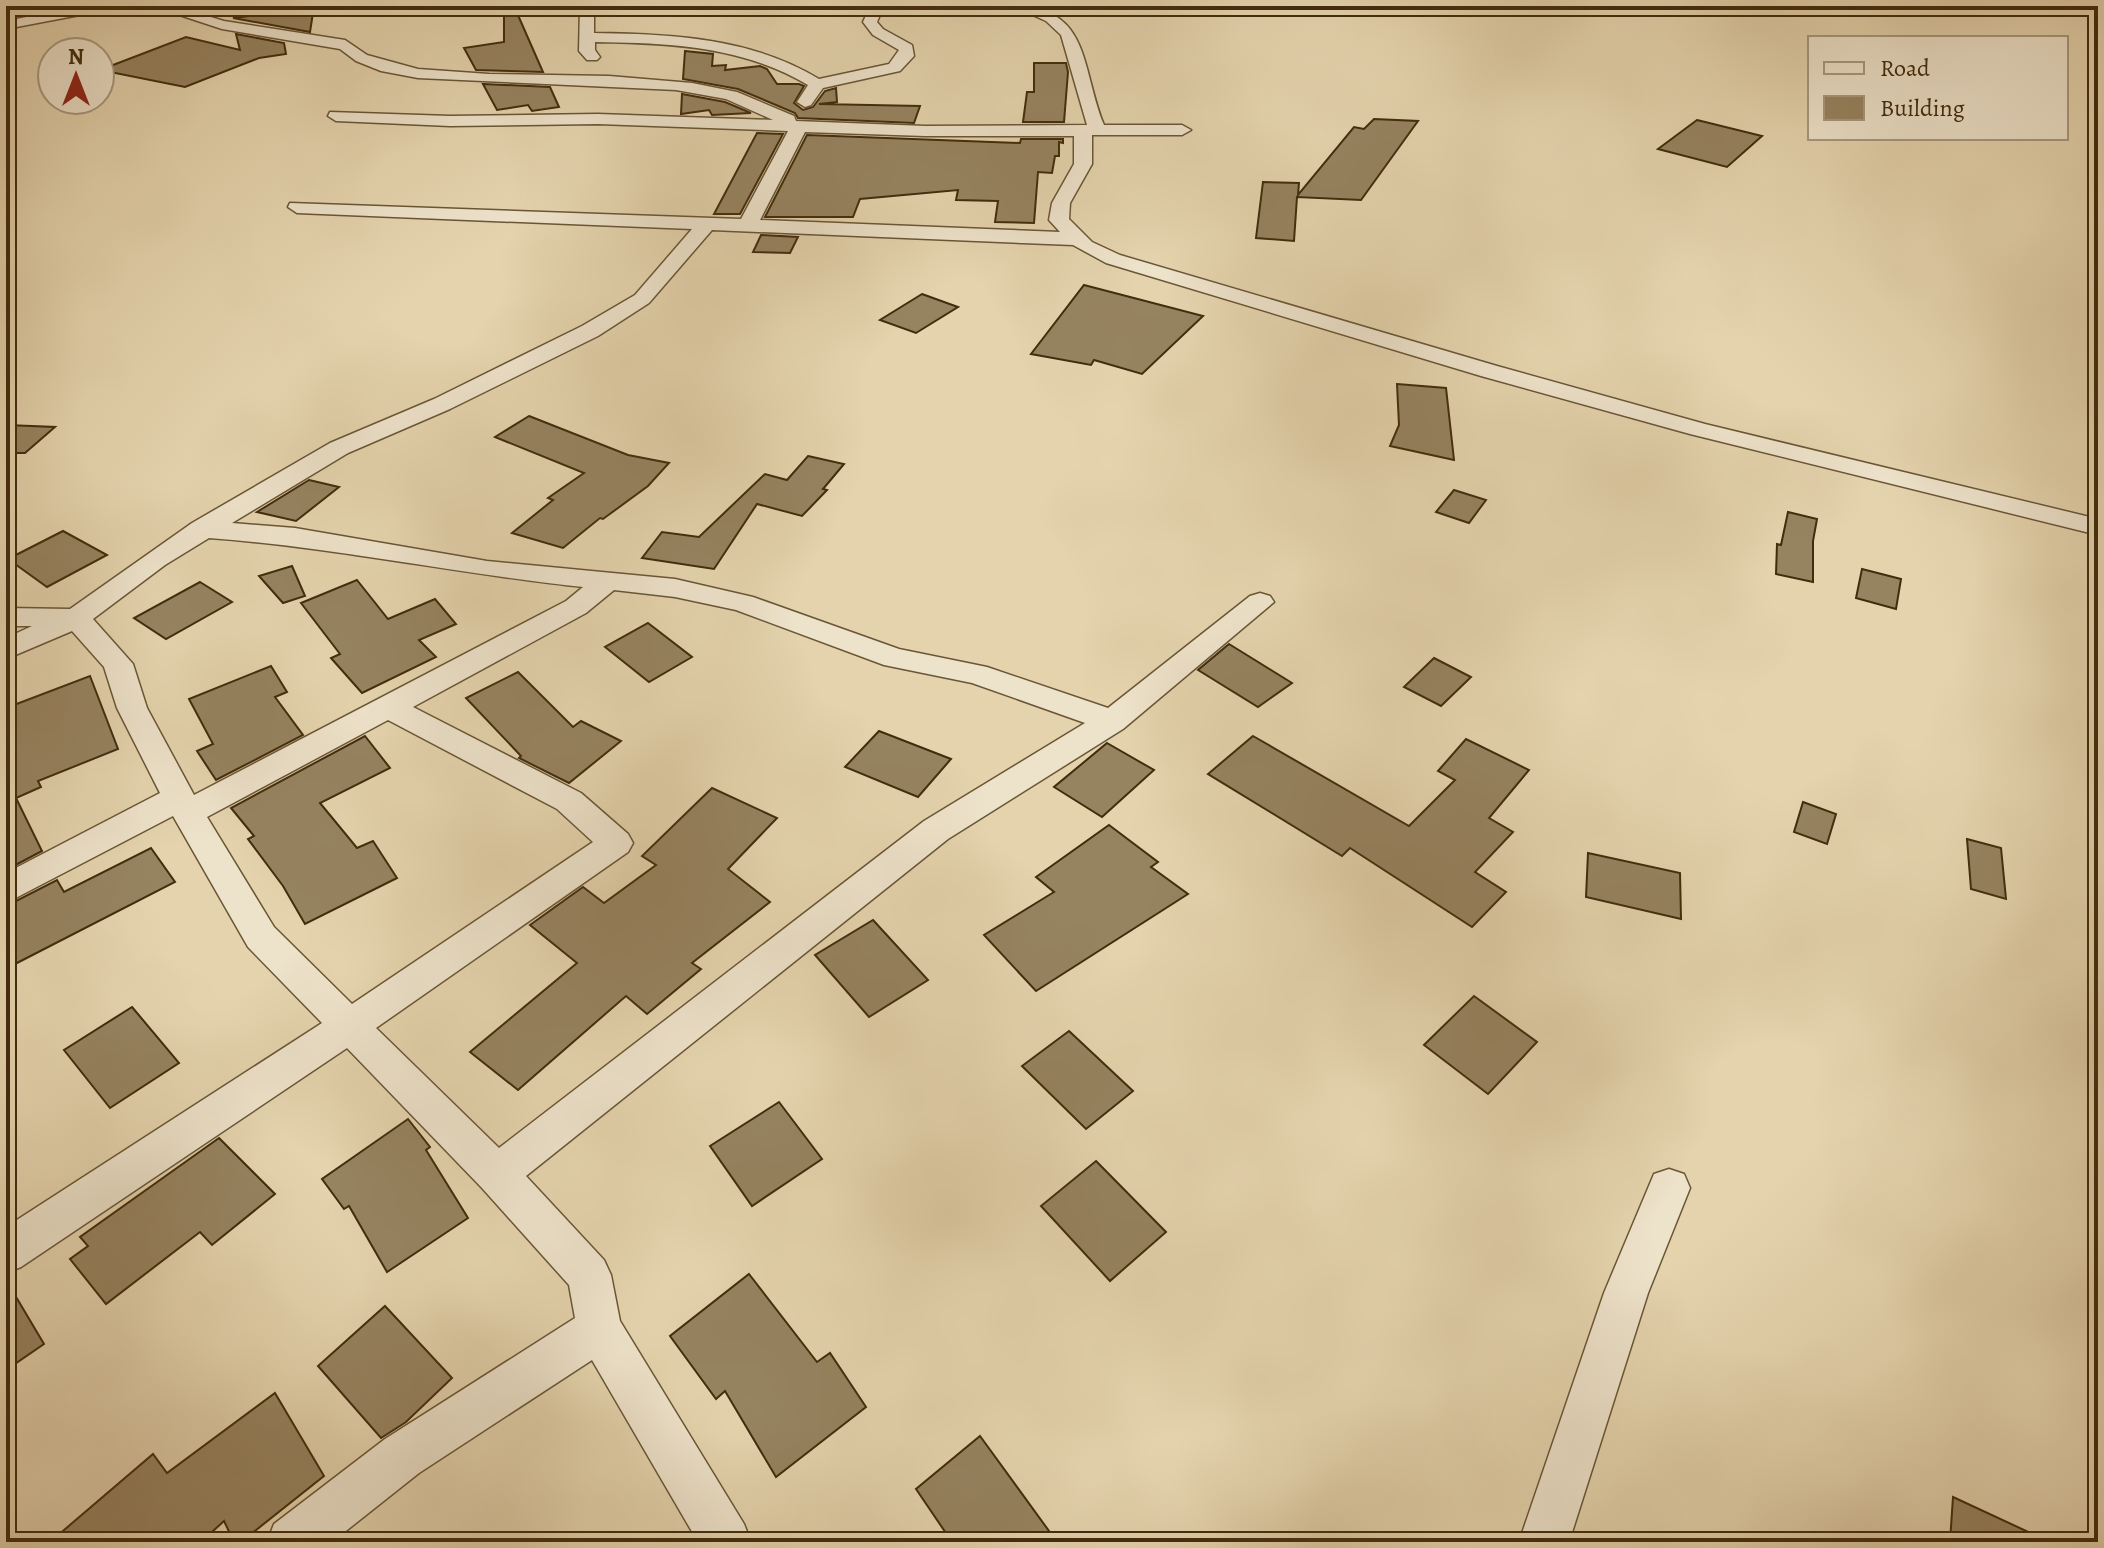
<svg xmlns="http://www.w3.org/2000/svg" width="2104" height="1548" font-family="Alegreya,serif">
<rect width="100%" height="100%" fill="#e4d3ad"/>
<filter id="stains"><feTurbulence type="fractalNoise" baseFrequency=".0025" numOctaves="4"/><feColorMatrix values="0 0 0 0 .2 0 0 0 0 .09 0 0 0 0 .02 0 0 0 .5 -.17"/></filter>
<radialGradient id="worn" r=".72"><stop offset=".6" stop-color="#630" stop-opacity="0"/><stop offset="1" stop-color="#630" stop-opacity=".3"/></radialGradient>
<g fill="#968360" stroke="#412c0d" stroke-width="2">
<path d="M314,6L310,32L233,18L285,12L286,8Z"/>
<path d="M504,6H514L543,72L476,70L464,48L504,42Z"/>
<path d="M236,34L284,43L286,54L259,58L185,87L100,70L186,37L240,50Z"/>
<path d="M685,51L713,54L712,66L726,65L725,70L760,66L767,69L777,84H799L804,86L794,103L803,110L813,107L825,91L836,88L837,102L819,104L920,106L914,123L798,118L795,113L738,89L683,79Z"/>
<path d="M1034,63H1066L1068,72L1064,122H1023L1027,92H1034Z"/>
<path d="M483,84L550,87L559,107L532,111L528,105L497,110Z"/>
<path d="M682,94L725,102L751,113L712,115L709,110L681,114Z"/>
<path d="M1374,119L1418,121L1361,200L1297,197L1294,241L1256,238L1263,182L1299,183L1298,195L1354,127L1364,129Z"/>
<path d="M1697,120L1762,136L1727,167L1658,149Z"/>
<path d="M757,133L783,134L740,214H714Z"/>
<path d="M807,135L1020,143L1021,139H1063V143L1059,142V156H1055L1052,173L1038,172L1034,223L995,222L998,201L956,200L958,190L860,199L853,217H765Z"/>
<path d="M761,235L798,237L790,253L753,252Z"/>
<path d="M1084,285L1203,316L1142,374L1094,360L1091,365L1031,354Z"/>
<path d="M922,294L958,307L916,333L880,320Z"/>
<path d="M1397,384L1446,388L1454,460L1390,446L1399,425Z"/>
<path d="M529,416L628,455L669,463L648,486L603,519L600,518L563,548L512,533L553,500L548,498L584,473L495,437Z"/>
<path d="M6,425L55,427L25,453H6Z"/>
<path d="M808,456L844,464L823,489L827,490L802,516L757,504L714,569L642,558L662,532L699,537L765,474L787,480Z"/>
<path d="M309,480L339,487L296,521L257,512Z"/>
<path d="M1454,490L1486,500L1469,523L1436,512Z"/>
<path d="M1788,512L1817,519L1813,541V582L1776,574L1777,544L1781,545Z"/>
<path d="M63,531L107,555L47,587L8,559Z"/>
<path d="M292,566L305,596L283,603L259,576Z"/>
<path d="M1862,569L1901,579L1896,609L1856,598Z"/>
<path d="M357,580L388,619L435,599L456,624L419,640L436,657L362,693L331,658L340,654L301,603Z"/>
<path d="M200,582L232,602L166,639L134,618Z"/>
<path d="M648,623L692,657L649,682L605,647Z"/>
<path d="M1229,644L1292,683L1258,707L1198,670Z"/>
<path d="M1434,658L1471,677L1441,706L1404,687Z"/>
<path d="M271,666L287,692L275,697L303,735L216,780L197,751L213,744L189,699Z"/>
<path d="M518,672L573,727L581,721L621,741L569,783L519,758L521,756L466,698Z"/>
<path d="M90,676L118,749L38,781L41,787L16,798L42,851L6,870V708Z"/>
<path d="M879,731L951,759L918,797L845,767Z"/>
<path d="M365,736L390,768L320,803L357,848L373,841L397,878L305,924L283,886L248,839L254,836L231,808Z"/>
<path d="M1253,736L1409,826L1455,780L1438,771L1466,739L1529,770L1489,818L1513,832L1475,872L1506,892L1472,927L1350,848L1342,856L1208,774Z"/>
<path d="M1107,743L1154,770L1102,817L1054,787Z"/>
<path d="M712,788L777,818L728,869L770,902L692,963L701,969L647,1014L626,996L518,1090L470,1052L577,963L530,925L583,887L604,903L656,865L642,856Z"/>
<path d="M1803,802L1836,814L1827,844L1794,832Z"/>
<path d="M1109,825L1158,862L1151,867L1188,894L1036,991L984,935L1054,892L1036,877Z"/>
<path d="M1967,839L2001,848L2006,899L1971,889Z"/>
<path d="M151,848L175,882L15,964L6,943V906L57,880L64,892Z"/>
<path d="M1588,853L1680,873L1681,919L1586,897Z"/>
<path d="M873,920L928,980L869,1017L815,955Z"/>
<path d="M1474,996L1537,1042L1488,1094L1424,1045Z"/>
<path d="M132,1007L179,1063L110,1108L64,1050Z"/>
<path d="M1069,1031L1133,1091L1086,1129L1022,1066Z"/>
<path d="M779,1102L822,1159L752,1206L710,1146Z"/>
<path d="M408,1119L430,1147L426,1150L468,1218L387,1272L349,1206L344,1209L322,1179Z"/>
<path d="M219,1138L275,1194L212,1245L200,1232L106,1304L70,1259L88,1246L80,1237Z"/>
<path d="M1096,1161L1166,1232L1110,1281L1041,1206Z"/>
<path d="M749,1274L817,1362L830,1353L866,1407L776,1477L725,1391L716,1399L670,1336Z"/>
<path d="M6,1280L44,1344L6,1370Z"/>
<path d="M385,1306L452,1378L406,1422L381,1438L318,1366Z"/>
<path d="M275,1393L324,1476L241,1542H234L224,1521L201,1542H50L153,1454L167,1473Z"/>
<path d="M980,1436L1057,1542H952L916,1489Z"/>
<path d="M1953,1497L2050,1542H1950Z"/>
</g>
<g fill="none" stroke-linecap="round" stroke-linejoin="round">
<defs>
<g id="minor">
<path d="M83,6H113L106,10L6,29V21Z"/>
<path d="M152,6H174L224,21L345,40L367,55L418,69L489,74L609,76L692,83L737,92L794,116L796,121L925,126L1087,125L1061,35L1046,21L1013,6C1091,6 1081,70 1104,125H1182L1191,130L1182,135H1092V164L1070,203L1069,219L1092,242L1120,255L1497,366L1705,424L2098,519V535L1690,434L1481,376L1106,263L1073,245L712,230L649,303L598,336L450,409L348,453L232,523L295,528L487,561L675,579L753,597L899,649L987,667L1108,708L1250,596L1260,593L1270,596L1274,602L1123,729L948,839L526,1176L604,1260L611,1275L620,1321L744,1524L751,1542H698L592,1360L419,1473L332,1542H267L274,1524L385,1439L575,1318L569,1285L482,1188L347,1048L21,1267L6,1273V1227L322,1023L248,947L173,816L6,903V873L160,793L117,708L104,667L72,631L6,659V638L32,626H6V608L70,609L192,523L330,443L434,399L582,326L635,295L692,229L297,213L288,207L290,203L741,219L788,131L598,124L450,126L336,121L328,116L330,112L450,116L598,114L773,120L726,99L676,90L418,78L381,71L356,61L340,49L222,29ZM805,132L925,136H1074V164L1052,203L1049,220L1060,232L760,220ZM209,538C335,547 458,574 583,587L566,601L194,795L147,708L133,664L93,619L165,565ZM614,590L675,597L736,610L884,665L972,683L1085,723L924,821L499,1148L376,1028L628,852L633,843L628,834L581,793L413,707L586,613ZM388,720L557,809L593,842L352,1004L274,927L207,817Z"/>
<path d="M580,6H594V33C672,34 752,38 819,79L889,64L899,50L873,35L863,22L869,9L894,6L880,15L877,22L883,29L912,45L914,56L900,71L823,88L811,105L805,107L797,102L808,85C743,46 668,43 595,42V50L600,57L597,60H587L579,51Z"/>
<path d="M1669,1169L1684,1174L1690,1188L1648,1293L1569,1542H1519L1604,1293L1654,1174Z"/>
</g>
</defs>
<use href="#minor" stroke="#6a5635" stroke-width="3"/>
<use href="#minor" fill="#ede2ca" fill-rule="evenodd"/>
</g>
<rect width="2104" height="1548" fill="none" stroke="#e4d3ad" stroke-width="32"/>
<rect x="8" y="8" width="2088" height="1532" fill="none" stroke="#412c0d" stroke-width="4"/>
<rect x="16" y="16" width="2072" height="1516" fill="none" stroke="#412c0d" stroke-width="2"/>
<rect x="1808" y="36" width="260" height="104" fill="#ede2ca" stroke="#a8997e" stroke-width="2"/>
<rect x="1824" y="62" width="40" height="12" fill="#ede2ca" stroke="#a8997e" stroke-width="2"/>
<text x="1880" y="76" font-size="24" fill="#412c0d">Road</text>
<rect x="1824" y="96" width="40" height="24" fill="#968360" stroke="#a8997e" stroke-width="2"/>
<text x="1880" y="116" font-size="24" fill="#412c0d">Building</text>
<g transform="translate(76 76)"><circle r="38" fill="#ede2ca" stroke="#a8997e" stroke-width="2"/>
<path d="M0-6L14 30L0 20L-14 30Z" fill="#8f2418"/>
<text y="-12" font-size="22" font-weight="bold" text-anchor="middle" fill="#412c0d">N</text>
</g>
<rect width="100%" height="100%" filter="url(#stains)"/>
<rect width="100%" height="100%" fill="url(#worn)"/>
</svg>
